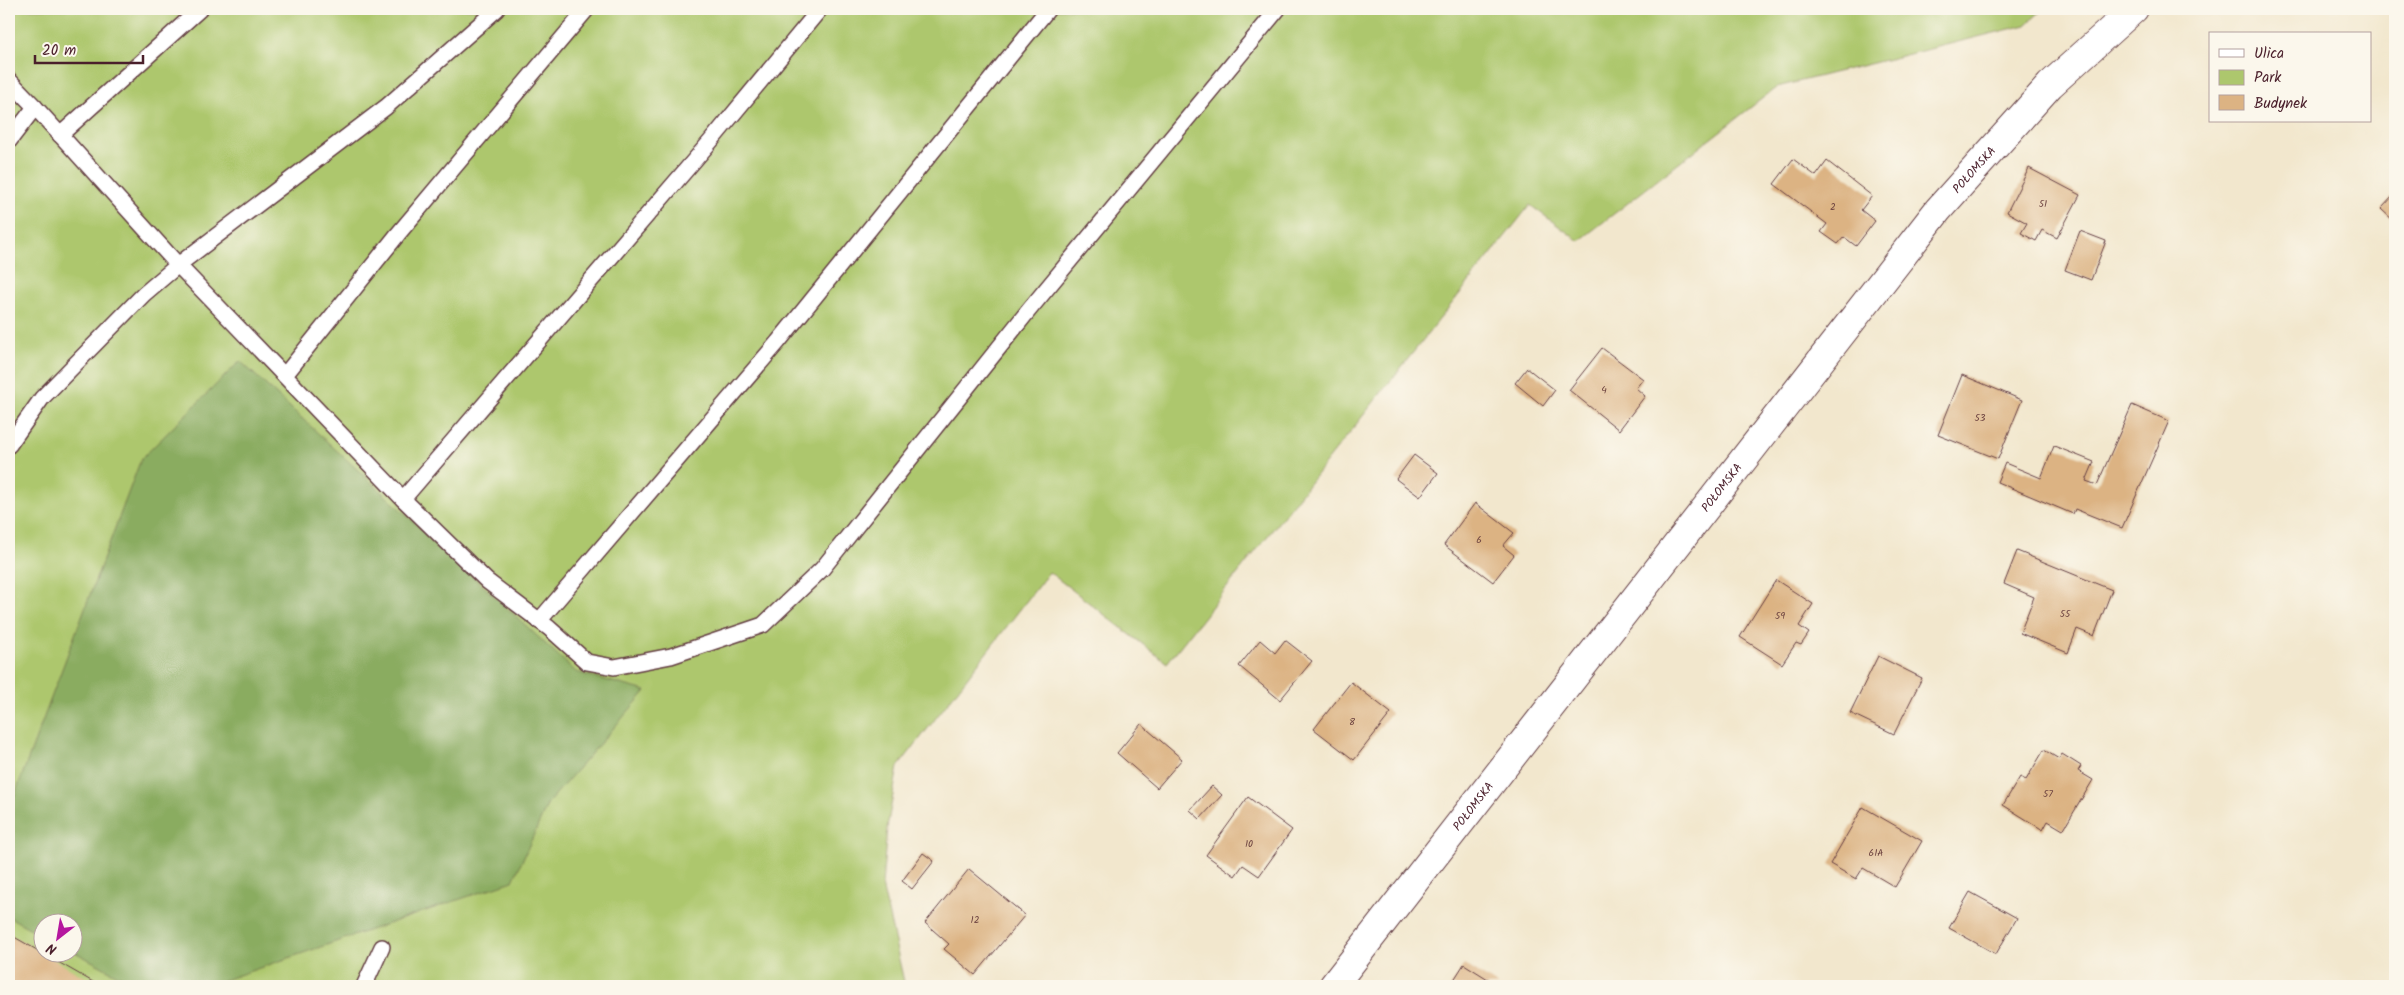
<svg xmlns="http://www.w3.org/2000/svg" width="2404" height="995" font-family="Kalam,sans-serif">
<rect width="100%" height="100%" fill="#fbf7ec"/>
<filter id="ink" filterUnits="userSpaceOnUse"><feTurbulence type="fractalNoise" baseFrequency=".02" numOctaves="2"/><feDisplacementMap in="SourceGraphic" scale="10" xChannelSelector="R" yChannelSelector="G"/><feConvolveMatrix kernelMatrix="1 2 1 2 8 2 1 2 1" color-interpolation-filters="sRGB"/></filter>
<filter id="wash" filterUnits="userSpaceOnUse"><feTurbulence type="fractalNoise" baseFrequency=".0096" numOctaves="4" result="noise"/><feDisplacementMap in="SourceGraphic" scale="20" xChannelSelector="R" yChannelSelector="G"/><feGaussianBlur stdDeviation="1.12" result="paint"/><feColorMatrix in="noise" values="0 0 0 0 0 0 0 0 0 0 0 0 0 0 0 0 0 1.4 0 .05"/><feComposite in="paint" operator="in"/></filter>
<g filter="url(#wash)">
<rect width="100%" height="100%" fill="#f2e7cd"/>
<path fill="#adc76d" stroke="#7c734c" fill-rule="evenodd" d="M9,9H2043L2026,25L1777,87L1579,241L1530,205L1167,663L1049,572L898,767L887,828L882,885L905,986H9ZM42,922H72V952H42Z"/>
<path fill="#8aac60" stroke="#6a6646" d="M240,361L576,672L646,691L548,803L513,881L207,986H138L73,951L72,922H42V935L9,917V810L141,459Z"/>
<g id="blocks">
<g fill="#dcb383">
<path d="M1793,159L1816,176L1827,161L1872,196L1861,210L1875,221L1856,246L1844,237L1838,244L1821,232L1827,224L1774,184Z"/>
<path d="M2029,168L2080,195L2057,238L2042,230L2036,241L2021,233L2027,223L2007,212Z"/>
<path d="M2395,194V222L2381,209Z"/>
<path d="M2080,231L2106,241L2091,280L2065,270Z"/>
<path d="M1602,348L1643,379L1636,388L1645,396L1619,430L1569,390Z"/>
<path d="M1527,368L1555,390L1543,406L1515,383Z"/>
<path d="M1962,375L2022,400L1998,459L1938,435Z"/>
<path d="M2132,405L2169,421L2122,528L2075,509L2073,514L1997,482L2005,463L2041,478L2054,446L2094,462L2086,481L2097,485Z"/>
<path d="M1414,455L1438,473L1420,497L1396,479Z"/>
<path d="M1475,503L1514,533L1503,546L1514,555L1493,582L1444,545Z"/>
<path d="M2017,551L2112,590L2094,636L2077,629L2068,653L2020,633L2034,597L2004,584Z"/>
<path d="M1776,580L1813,604L1799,626L1809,633L1801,645L1796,643L1782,664L1740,637Z"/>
<path d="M1260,640L1275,653L1285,640L1312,661L1280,700L1239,666Z"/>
<path d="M1878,656L1922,678L1894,734L1850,713Z"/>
<path d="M1351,682L1391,713L1354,760L1314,729Z"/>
<path d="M1141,724L1182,759L1157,788L1117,753Z"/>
<path d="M2044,750L2059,759L2062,754L2081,766L2078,771L2093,780L2063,830L2048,821L2043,830L2003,805L2020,777L2026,780Z"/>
<path d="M1212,786L1222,795L1200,819L1190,810Z"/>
<path d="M1248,797L1292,830L1259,876L1243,865L1235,876L1206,855Z"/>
<path d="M1863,807L1922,841L1895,887L1863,868L1856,879L1830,864Z"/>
<path d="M923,853L934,861L912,889L902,881Z"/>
<path d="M969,869L1025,915L975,975L944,949L949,944L925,923Z"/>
<path d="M1970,892L2017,918L1996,954L1949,928Z"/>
<path d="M9,934L100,986H9Z"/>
<path d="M1464,964L1499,986H1450Z"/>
</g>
</g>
</g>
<g filter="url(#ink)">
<use href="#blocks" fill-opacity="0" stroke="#633d43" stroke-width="1"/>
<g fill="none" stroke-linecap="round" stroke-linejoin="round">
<defs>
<g id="service">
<path d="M497,9L386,107L178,265L403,499L487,581L549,628L587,662L614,667L671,656L763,625L822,569L1029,310L1278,9"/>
<path d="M9,80L35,107"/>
<path d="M60,135L200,9"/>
<path d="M9,141L35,107L178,265L144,294L42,398L9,445"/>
<path d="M285,375L398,234L587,9"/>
<path d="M403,499L710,142L820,9"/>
<path d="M539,621L778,342L1048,9"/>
<path d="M364,986L382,947"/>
</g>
<g id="tertiary">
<path id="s1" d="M1333,986L1938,210L2050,85L2134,9"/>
</g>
</defs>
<use href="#service" stroke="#633d43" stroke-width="18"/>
<use href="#tertiary" stroke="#633d43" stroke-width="30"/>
<use href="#service" stroke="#fff" stroke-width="15"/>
<use href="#tertiary" stroke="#fff" stroke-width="28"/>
</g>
</g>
<g text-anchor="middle" stroke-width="4.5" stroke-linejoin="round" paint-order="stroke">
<g font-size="10" fill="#6e4441">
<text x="2043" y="207">51</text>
<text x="1833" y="210">2</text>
<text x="1604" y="393">4</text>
<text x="1980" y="421">53</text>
<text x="1479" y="543">6</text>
<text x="2065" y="617">55</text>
<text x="1780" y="619">59</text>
<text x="1352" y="725">8</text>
<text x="2048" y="797">57</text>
<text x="1249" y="847">10</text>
<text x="1876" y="856">61A</text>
<text x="975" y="923">12</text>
</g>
<g font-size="12" fill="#4a1f2b" stroke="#fbf7ec">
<text dy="4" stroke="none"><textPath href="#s1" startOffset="1038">POŁOMSKA</textPath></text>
<text dy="4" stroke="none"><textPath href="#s1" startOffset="632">POŁOMSKA</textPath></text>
<text dy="4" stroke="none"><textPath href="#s1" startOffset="228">POŁOMSKA</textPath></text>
</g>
</g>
<rect width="2404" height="995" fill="none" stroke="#fbf7ec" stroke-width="30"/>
<rect x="2209" y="32" width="162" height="90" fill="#fbf7ec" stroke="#b4a19f"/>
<rect x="2219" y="49" width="25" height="8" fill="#ffffff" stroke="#b4a19f"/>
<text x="2254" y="58" font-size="15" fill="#4a1f2b">Ulica</text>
<rect x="2219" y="70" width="25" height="15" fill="#adc76d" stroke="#b4a19f"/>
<text x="2254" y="82" font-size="15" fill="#4a1f2b">Park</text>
<rect x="2219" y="95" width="25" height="15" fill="#dcb383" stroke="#b4a19f"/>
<text x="2254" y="108" font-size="15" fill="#4a1f2b">Budynek</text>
<g transform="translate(58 938) rotate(211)"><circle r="24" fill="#fbf7ec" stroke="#b4a19f"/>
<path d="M0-4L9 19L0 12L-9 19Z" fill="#b5179e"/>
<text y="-8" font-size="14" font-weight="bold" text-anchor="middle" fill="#4a1f2b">N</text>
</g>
<path d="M35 55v8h108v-8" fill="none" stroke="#4a1f2b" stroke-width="2.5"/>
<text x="42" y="55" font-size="15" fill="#4a1f2b" stroke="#fbf7ec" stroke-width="4" paint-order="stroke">20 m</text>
</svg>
